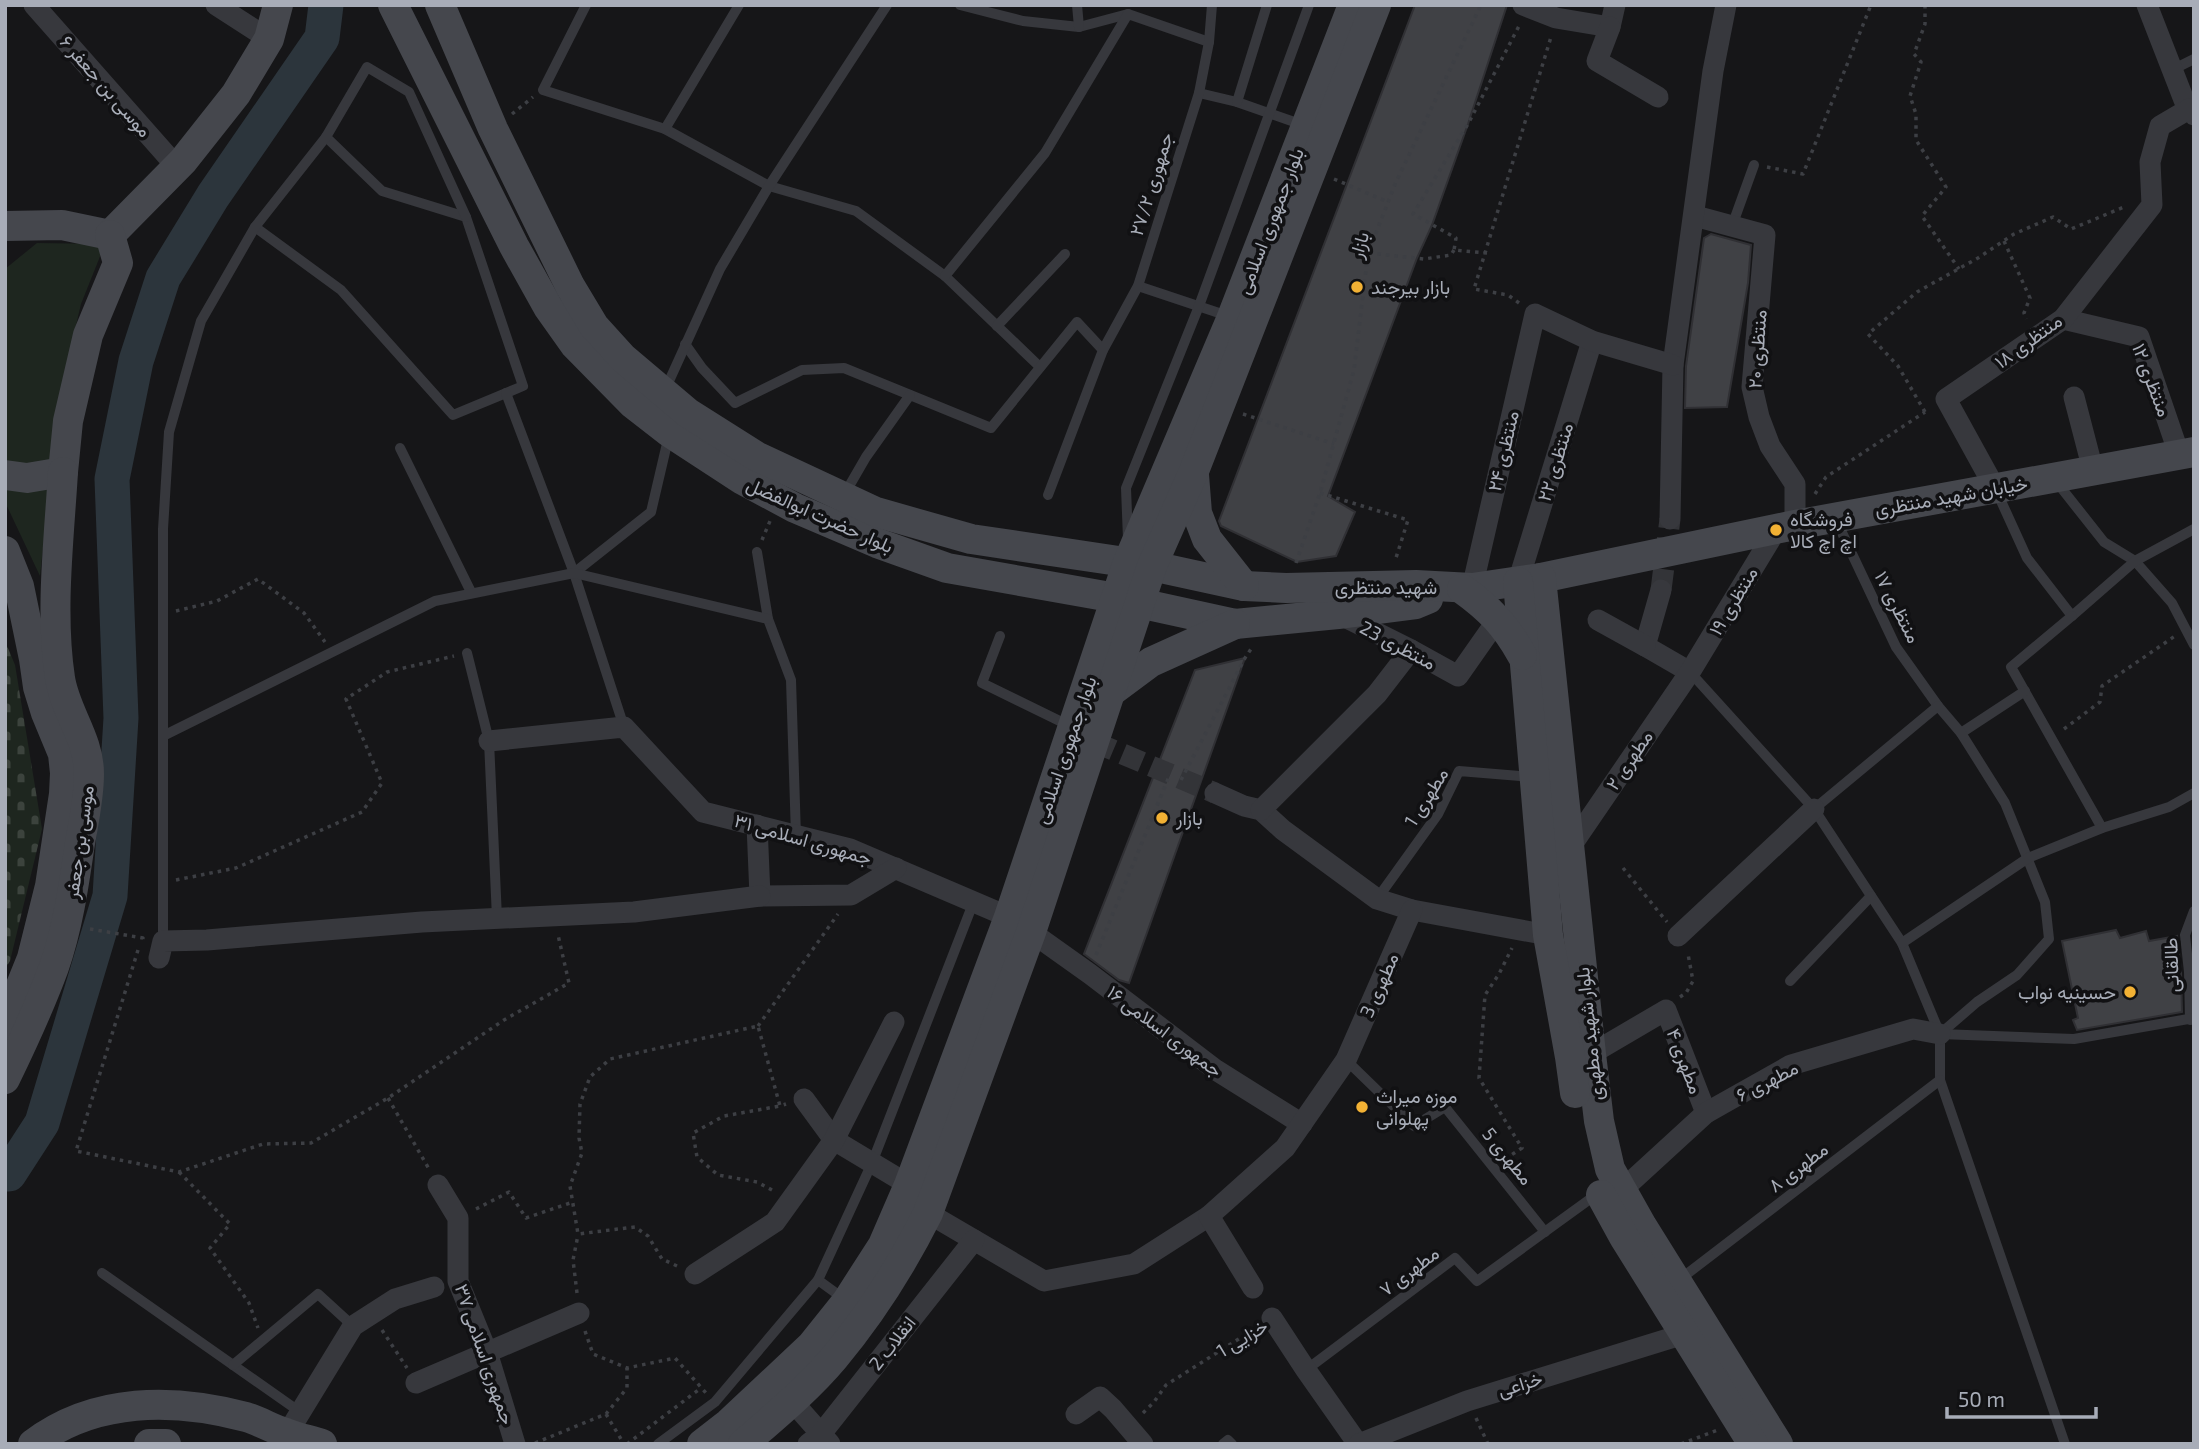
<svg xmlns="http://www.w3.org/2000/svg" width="2199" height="1449" font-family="'Exo 2',Vazirmatn,sans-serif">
<defs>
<pattern id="cemetery-stones" width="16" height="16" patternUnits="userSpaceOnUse" patternTransform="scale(1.75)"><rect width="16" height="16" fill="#1e261f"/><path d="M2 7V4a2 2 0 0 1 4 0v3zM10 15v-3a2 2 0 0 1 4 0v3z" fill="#3c433d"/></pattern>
</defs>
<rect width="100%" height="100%" fill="#161618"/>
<path fill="url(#cemetery-stones)" d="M5,641L15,665L42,829L10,961L5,969Z"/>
<path fill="#1e261f" d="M37,243L105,244L81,304L60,393L40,576L5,502V269Z"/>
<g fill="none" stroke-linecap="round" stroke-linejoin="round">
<path stroke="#2c353c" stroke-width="35" d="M9,1174L42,1123L110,896L121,718L112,479L136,361L163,278L213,196L322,38L326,5"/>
</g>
<g fill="#404145" stroke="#303034" stroke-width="2">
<path d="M1415,5H1507L1468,124L1432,225L1417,258L1328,496L1355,512L1336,556L1297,562L1221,526L1219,521Z"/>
<path d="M1711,234L1751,245L1748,283L1727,407L1685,408L1686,366L1704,238Z"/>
<path d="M1245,658L1129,983L1119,980L1084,954L1195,670Z"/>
<path d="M2116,930L2120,938L2146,931L2149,941L2177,936L2181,973L2182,1012L2077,1030L2073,1020L2078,1018L2062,941Z"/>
</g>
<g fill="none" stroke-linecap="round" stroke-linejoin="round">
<g stroke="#333438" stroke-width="21" stroke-dasharray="21 10" stroke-linecap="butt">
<path d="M1661,590L1670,519"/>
<path d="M1094,742L1215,793"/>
</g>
<g stroke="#3d3f44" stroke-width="3.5" stroke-dasharray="3.5 5" stroke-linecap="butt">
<path d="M1925,5V24L1914,54L1921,62L1910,96L1916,114V140L1946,187L1922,216L1959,269"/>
<path d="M512,114L533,97"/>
<path d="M1767,167L1803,174L1871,5"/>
<path d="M1334,179L1388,202"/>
<path d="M2004,241L2030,298L2024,313L2026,319"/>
<path d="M1369,253L1424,259L1451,255L1454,250"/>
<path d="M1487,253L1454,250L1456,238L1413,214L1468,124L1519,26"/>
<path d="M1519,303L1508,295L1474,289L1551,37"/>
<path d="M1925,412L1898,366L1868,334L1917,292L1978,258L2014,234L2053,217L2071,229L2124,207"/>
<path d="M1243,414L1334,444"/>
<path d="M1320,493L1408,520L1395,561"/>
<path d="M1815,494L1826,477L1925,412"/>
<path d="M762,540L770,521"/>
<path d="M1296,563L1320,493L1354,370L1368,253L1396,182L1481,5"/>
<path d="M176,611L217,601L258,579L304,613L325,642"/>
<path d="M2064,729L2100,702L2102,686L2175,636"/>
<path d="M1181,780L1245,658L1253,646"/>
<path d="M1623,868L1667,922"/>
<path d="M176,880L236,868L362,812L382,783L346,699L387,672L454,656"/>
<path d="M90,929L143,938L142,940"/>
<path d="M138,950L76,1151L179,1172L263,1144L311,1143L388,1098L504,1020L569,983L558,935"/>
<path d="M1096,955L1170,774"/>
<path d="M1680,997L1686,993L1693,981L1688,954"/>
<path d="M758,1026L838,914"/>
<path d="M388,1098L429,1169"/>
<path d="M1505,1159L1522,1148L1479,1078L1485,995L1499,974L1512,948"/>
<path d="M179,1172L230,1224L210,1248L249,1303L258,1328"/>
<path d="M772,1190L757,1182L718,1175L697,1157L693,1133L724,1116L780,1106"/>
<path d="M476,1209L509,1192L526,1218L573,1202"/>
<path d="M677,1266L662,1259L648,1236L635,1227L578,1234L570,1186L582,1153L579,1138L580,1104L590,1077L610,1059L758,1026L780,1106L786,1104"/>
<path d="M577,1293L573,1260L578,1235"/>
<path d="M382,1330L407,1368"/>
<path d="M585,1331L593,1354L627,1368L675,1358L706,1393"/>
<path d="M1143,1413L1154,1402L1166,1385L1256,1328"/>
<path d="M606,1414L624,1444"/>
<path d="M1476,1418L1488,1444"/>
<path d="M535,1443L606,1414L627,1388V1369"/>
<path d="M627,1444L701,1388"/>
<path d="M1681,1444L1718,1430"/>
</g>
<g stroke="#37383d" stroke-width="10">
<path d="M586,5L543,90L665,129L769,186L856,211L945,276L1040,367"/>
<path d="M960,5L1023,21L1079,27L1128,14"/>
<path d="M1077,5L1079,27"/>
<path d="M2172,70L2194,59"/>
<path d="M1199,93L1237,102L1303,125"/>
<path d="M1237,102L1267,5"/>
<path d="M665,129L739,5"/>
<path d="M1732,226L1754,165"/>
<path d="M255,227L341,290L453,415L523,386L466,217L382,191L326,137"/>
<path d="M945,276L1045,153L1128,14L1209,42"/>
<path d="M1138,286L1231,317"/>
<path d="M997,326L1065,254"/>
<path d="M685,344L702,368L735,403L802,370L844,368L991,428L1077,322L1103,350"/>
<path d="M665,390L720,269L769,186L887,5"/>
<path d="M506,393L574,573L624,727"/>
<path d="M400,448L471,592"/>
<path d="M2055,480L2104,542L2135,561L2172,603L2194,645"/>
<path d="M1996,490L2027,558L2072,616L2135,561L2194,529"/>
<path d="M844,495L866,457L910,395"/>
<path d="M1048,495L1103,350L1138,286L1199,93L1209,42L1212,5"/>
<path d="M1836,520L1896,647L1938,706"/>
<path d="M1128,539L1126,488L1199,306L1309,5"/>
<path d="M757,552L768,619L791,680L796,836"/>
<path d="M574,573L651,512L669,435"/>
<path d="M2072,616L2011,667L2102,828"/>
<path d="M1000,636L982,683L1072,727"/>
<path d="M467,653L489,741L497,918"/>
<path d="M1690,672L1814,809L1902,943L1940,1034V1080L2065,1444"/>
<path d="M1961,733L2025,691"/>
<path d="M163,736L435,601L574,573L768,619"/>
<path d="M1814,809L1938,706L1961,733L2005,803L2045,902L2049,939L2017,975L1977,1002L1940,1034"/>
<path d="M1377,899L1438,814L1459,771L1532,777"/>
<path d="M163,941V529L169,432L201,321L255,227L326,137L367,67L409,92L466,217"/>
<path d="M1902,943L2028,858L2102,828L2169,807L2194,793"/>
<path d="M1790,981L1871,896"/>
<path d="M2190,1020L2189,972L2185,935L2194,911"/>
<path d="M1940,1034L2074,1039L2194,1018"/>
<path d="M1346,1060L1414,1126L1445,1107L1545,1232"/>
<path d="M102,1273L300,1412"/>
<path d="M818,1280L844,1299"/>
<path d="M1679,1280L1940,1080"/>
<path d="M233,1365L318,1294L353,1326"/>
<path d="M1306,1370L1455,1258L1477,1281L1597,1194"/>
<path d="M658,1444L715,1402L818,1280L872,1163L974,901"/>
<path d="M1223,1444L1228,1440L1232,1444"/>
</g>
<g stroke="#37383d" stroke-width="21">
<path d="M34,5L177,167"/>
<path d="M216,5L269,39"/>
<path d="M1523,5L1556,18L1610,27L1615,5"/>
<path d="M2147,5L2184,100L2194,115"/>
<path d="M1610,27L1597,61L1658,97"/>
<path d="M1695,216L1765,235L1752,387L1759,417L1770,446L1795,484V525"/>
<path d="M2063,319L2139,337L2179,454"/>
<path d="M2074,397L2093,470"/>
<path d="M1995,488L1946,399L2063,319L2152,205L2150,162L2160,126L2189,109"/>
<path d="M1670,519L1673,365L1713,71L1726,5"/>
<path d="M1518,582L1592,341"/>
<path d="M1472,588L1535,314L1592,341L1673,365"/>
<path d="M1661,590L1645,646L1690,672"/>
<path d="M1339,614L1411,650L1458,676L1498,619"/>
<path d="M1598,620L1645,646"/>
<path d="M489,741L624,727L703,812L850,849L1009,917"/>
<path d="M1215,793L1244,806L1261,810L1283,830L1377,899L1412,910L1548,935"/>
<path d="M1261,810L1377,694L1411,650"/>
<path d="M757,825L760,896L851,895L896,868"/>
<path d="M1569,849L1690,672L1776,530"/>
<path d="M1031,932L1090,974L1216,1070L1302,1124"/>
<path d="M1678,936L1814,809"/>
<path d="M159,958L163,941L207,940L422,922L634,912L760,896"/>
<path d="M1591,1054L1666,1010L1706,1113"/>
<path d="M804,1099L834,1140L909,1185"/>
<path d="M438,1185L458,1218V1281L487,1352L515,1444"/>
<path d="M1622,1190L1706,1113L1791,1065L1913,1029L1940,1034"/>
<path d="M928,1213L1044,1281L1134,1264L1209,1216"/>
<path d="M695,1274L775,1222L834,1140L894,1022"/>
<path d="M1253,1288L1209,1216L1285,1148L1346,1060L1412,910"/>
<path d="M1272,1318L1306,1370L1358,1444"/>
<path d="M416,1383L579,1313"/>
<path d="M792,1401L830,1444"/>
<path d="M1076,1414L1100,1397L1113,1409L1143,1444"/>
<path d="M287,1434L353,1326L395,1299L434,1287"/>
<path d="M808,1444L821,1434L974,1240"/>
<path d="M1359,1444L1467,1401L1684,1334"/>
</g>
<g stroke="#45474d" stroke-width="30">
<path d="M393,5L514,246L548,307L575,345L633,404L669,432L741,479L795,508L877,543L947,568L1116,598L1235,624L1338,614L1416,604L1428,599"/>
<path d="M440,5L493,129L570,286L594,326L623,358L688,413L756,456L876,512L971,539L1152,566L1244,586L1286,588L1416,585L1472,588L1541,578L1795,525L2194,452"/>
<path d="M5,226L62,225L110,235"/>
<path d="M110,235L183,161L236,94L269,39L278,5"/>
<path d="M5,475L27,478L63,472L68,421L88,335L118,263L110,235"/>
<path d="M1194,475L1197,513L1207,539L1244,586"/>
<path d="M5,551L19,586L34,659L38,687L46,713L63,754L65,773L64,794L50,886L32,958L5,1025"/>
<path d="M1541,578L1591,1054L1599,1121L1610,1169L1642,1226L1778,1444"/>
<path d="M1518,582L1548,935L1570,1057L1575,1093"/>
<path d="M1462,589C1490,609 1505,625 1522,655"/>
<path d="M1112,691L1151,662L1235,624"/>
<path d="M5,1079C23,1042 40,1005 54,967C68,927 74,884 80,843C84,820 89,797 89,774C89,738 65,712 60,678C50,612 59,539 63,472"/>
<path d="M1601,1195L1624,1237L1753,1444"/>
<path d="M33,1444C95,1397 174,1398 246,1417C260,1421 272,1429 286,1433C298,1438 310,1440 322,1444"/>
<path d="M149,1444H166"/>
<path d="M702,1444L729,1423L811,1346L847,1301L883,1245L909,1185L1009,917L1128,562L1232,317L1353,5"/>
<path d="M743,1444C774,1417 807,1390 834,1358C870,1315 903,1263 928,1213L1031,932L1152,566L1194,471L1376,5"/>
</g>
</g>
<g fill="#f2b134" stroke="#111113" stroke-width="2.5">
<circle cx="1357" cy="287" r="7"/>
<circle cx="1776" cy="530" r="7"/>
<circle cx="1162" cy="818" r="7"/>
<circle cx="2130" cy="992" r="7"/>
<circle cx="1362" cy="1107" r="7"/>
</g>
<g text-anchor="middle" stroke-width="7" stroke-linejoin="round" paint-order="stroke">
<g font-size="19" fill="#a8adb8" stroke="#111113">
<text transform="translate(106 86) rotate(49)" y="7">موسی بن جعفر ۶</text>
<text transform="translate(1151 184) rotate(-73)" y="7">جمهوری ۲۷/۲</text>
<text transform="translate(1270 221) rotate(-69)" y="7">بلوار جمهوری اسلامی</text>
<text transform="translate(1359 245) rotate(-74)" y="7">بازار</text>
<text transform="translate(2028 341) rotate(-36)" y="7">منتظری ۱۸</text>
<text transform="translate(1757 349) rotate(-86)" y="7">منتظری ۲۰</text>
<text transform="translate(2152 380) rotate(69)" y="7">منتظری ۱۲</text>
<text transform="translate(1503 451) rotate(-77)" y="7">منتظری ۲۴</text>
<text transform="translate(1555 462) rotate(-73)" y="7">منتظری ۲۲</text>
<text transform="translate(1951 496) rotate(-10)" y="7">خیابان شهید منتظری</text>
<text transform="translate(820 515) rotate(24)" y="7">بلوار حضرت ابوالفضل</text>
<text x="1386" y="594">شهید منتظری</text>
<text transform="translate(1733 601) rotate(-59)" y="7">منتظری ۱۹</text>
<text transform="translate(1898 607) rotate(63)" y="7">منتظری ۱۷</text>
<text transform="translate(1398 645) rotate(28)" y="7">منتظری 23</text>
<text transform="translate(1065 750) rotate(-71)" y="7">بلوار جمهوری اسلامی</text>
<text transform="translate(1629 760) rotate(-56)" y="7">مطهری ۲</text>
<text transform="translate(1426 797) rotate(-58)" y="7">مطهری 1</text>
<text transform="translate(803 839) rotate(16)" y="7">جمهوری اسلامی ۳۱</text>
<text transform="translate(79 842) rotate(-82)" y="7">موسی بن جعفر</text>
<text transform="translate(2171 965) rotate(-92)" y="7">طالقانی</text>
<text transform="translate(1379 985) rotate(-66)" y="7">مطهری 3</text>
<text transform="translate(1165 1031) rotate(37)" y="7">جمهوری اسلامی ۱۶</text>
<text transform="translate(1589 1034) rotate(-96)" y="7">بلوار شهید مطهری</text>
<text transform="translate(1685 1061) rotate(69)" y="7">مطهری ۴</text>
<text transform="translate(1767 1081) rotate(-27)" y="7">مطهری ۶</text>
<text transform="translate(1508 1156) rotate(51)" y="7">مطهری 5</text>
<text transform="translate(1798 1167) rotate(-37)" y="7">مطهری ۸</text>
<text transform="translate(1409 1271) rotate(-37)" y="7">مطهری ۷</text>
<text transform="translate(1242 1338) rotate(-31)" y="7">خزایی 1</text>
<text transform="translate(892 1343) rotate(-52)" y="7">انقلاب 2</text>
<text transform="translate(485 1354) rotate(71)" y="7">جمهوری اسلامی ۳۷</text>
<text transform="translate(1520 1384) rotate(-17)" y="7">خزاعی</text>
</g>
<g font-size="19" fill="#a8adb8" stroke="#111113" text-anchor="start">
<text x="1371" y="294">بازار بیرجند</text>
<text x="1790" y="526">فروشگاه<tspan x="1790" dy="22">اچ اچ کالا</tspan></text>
<text x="1176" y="825">بازار</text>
<text x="2116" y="999" text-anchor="end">حسینیه نواب</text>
<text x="1376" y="1103">موزه میراث<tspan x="1376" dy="22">پهلوانی</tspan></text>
</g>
</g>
<rect width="2199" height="1449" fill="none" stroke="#a8adb8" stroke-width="14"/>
<path d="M1947 1407v10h149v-10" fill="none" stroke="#a8adb8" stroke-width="3.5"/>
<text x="1958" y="1407" font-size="21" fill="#a8adb8" stroke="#111113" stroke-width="5" paint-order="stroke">50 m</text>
</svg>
